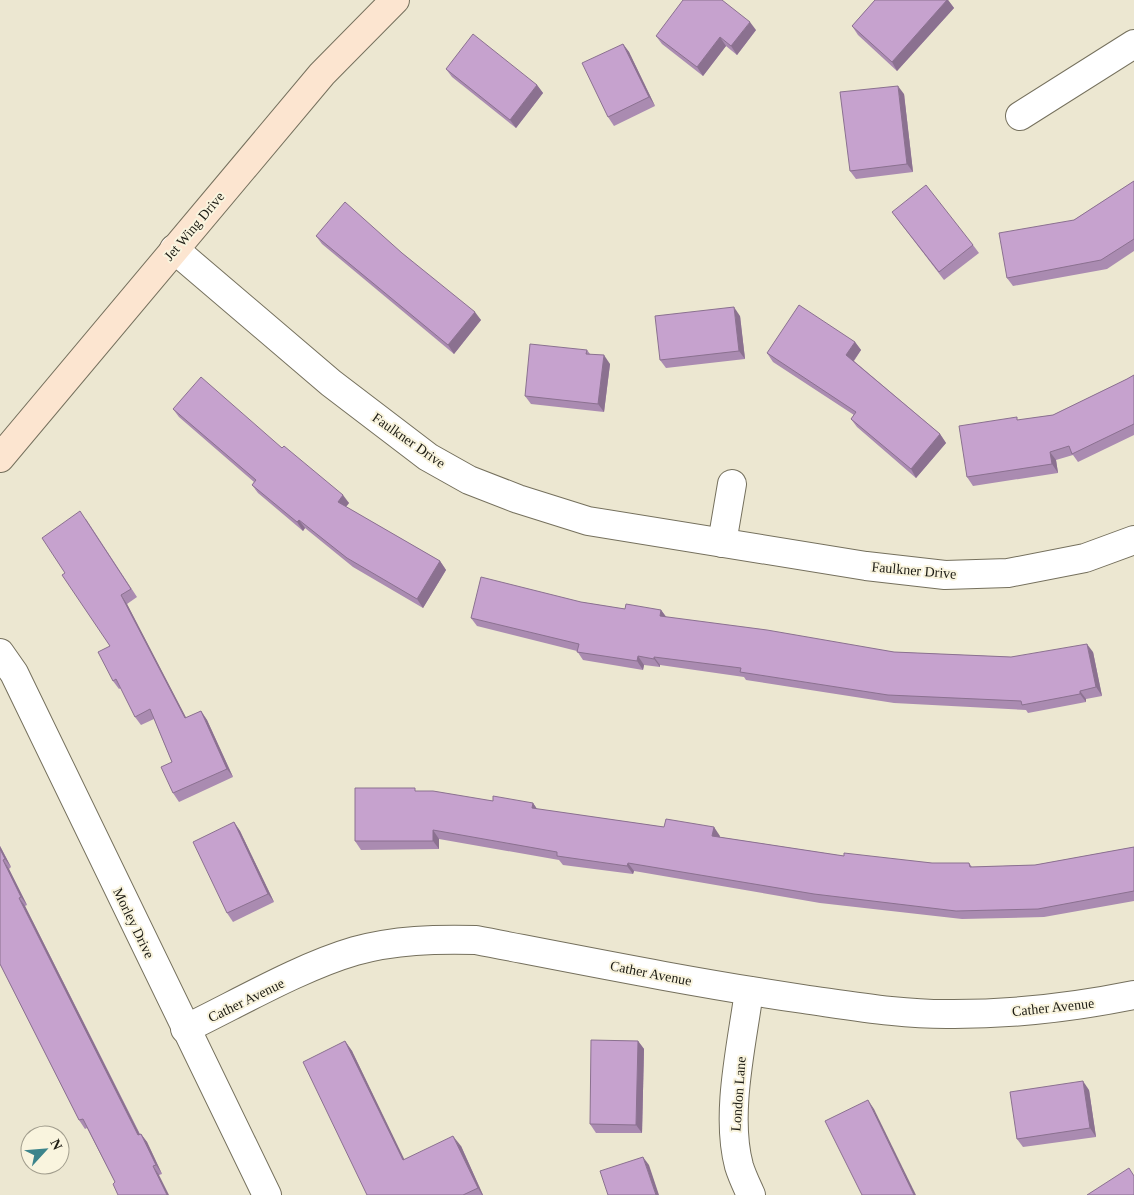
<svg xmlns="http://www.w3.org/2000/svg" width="1134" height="1195" font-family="'Times New Roman',serif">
<rect width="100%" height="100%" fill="#ece7d1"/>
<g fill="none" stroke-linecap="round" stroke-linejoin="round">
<defs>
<g id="street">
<path d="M1020,116L1134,44"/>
<path d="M174,249L331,383L428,457L469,480L518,499L588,521L866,566L945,575L1008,573L1085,558L1134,540"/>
<path d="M722,543L732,484"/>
<path d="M0,653L14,673L267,1195"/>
<path d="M749,991C742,1044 725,1114 739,1166C742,1176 747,1186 751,1195"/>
<path d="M185,1029C237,1004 300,967 355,951C395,940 435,939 476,940C585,961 694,983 803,999C853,1006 903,1015 954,1014C1014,1014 1075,1007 1134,995"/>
</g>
<path id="secondary" d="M0,458L322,74L395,0"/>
</defs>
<use href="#street" stroke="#75705d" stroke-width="30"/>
<use href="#secondary" stroke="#75705d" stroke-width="30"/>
<use href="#street" stroke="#fff" stroke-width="28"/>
<use href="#secondary" stroke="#fce5d0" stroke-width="28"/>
</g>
<g fill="#aa8bb1">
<path d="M875,0H948L954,8L897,71L858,35L852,26Z"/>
<path d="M756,30L737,55L726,46L703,76L662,44L656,36Z"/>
<path d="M623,44L629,52L655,106L614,126L608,117Z"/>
<path d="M446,69L537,85L543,93L516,128L452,77Z"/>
<path d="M904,94L913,172L856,179L850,171Z"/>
<path d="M1134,181V251L1107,269L1013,286L1007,278L1074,220Z"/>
<path d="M892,212L973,245L979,253L944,280Z"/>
<path d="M316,236L402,253L481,320L454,354L322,244Z"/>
<path d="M740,316L745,359L666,368L660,360Z"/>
<path d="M855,342L861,350L854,361L940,434L946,443L916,478L857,427L851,419L854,415L773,362L767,353Z"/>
<path d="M587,350L590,354L610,364L604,412L531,404L525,396Z"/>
<path d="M1134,375V435L1078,462L1073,455L1056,460L1058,473L973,486L967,477L1019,420L1053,415L1127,379Z"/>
<path d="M173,409L282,448L349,503L346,507L440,561L446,570L423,608L353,567L305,528L303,531L258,493L252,485L254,482L179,417Z"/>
<path d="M86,519L137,597L127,604L186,718L201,711L207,720L233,777L179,802L173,793L172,762L154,719L141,725L135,717L121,688L119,689L113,681L110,646L65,573Z"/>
<path d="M581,602L625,609L661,610L666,617L894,652L1011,657L1093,652L1102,696L1086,699V702L1028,713L1026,710L894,703L746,680L744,677L660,665V667L644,665L643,670L583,660L577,651L477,626L471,618Z"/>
<path d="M417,791L493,801L533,803L537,809L664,827H714L719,837L844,856L932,863H969L972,867L1035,865L1134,847V901L1044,917L962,919L820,903L634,871L633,874L563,865L559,860L439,839V849L361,850L355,841Z"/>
<path d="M234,822L240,831L274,902L233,922L227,913Z"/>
<path d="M0,846L11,867L9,869L27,905L25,906L140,1134H141L147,1142L162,1174L159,1175L115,1182L87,1128L85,1129L79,1120L0,964Z"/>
<path d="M345,1041L352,1051L404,1160L461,1146L483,1195H367Z"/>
<path d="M638,1041L644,1049L642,1133H596L590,1124Z"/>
<path d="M1089,1090L1096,1137L1023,1147L1017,1139Z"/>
</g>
<g fill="#8b7190">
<path d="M947,0H948L954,8L897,71L892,62Z"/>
<path d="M750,22L756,30L737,55L731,46Z"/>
<path d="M720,37L726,46L703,76L697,67Z"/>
<path d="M623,44L629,52L655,106L649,97Z"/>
<path d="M537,85L543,93L516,128L510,120Z"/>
<path d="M898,86L904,94L913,172L907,164Z"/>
<path d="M734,307L740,316L745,359L739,351Z"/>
<path d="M475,312L481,320L454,354L448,345Z"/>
<path d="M855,342L861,350L852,363L846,355Z"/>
<path d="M604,355L610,364L604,412L598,404Z"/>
<path d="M940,434L946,443L916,478L911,469Z"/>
<path d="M1050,452L1056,460L1058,473L1052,464Z"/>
<path d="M343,495L349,503L343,510L338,502Z"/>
<path d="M299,520L305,528L303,531L297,522Z"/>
<path d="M440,561L446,570L423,608L417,599Z"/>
<path d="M121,595L127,604L191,727L185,718Z"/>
<path d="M661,610L667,618L660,616Z"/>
<path d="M1087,644L1093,652L1102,696L1096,687Z"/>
<path d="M638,656L644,665L643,670L637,661Z"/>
<path d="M654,657L660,665V667L654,659Z"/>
<path d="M1080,691L1086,699V702L1080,694Z"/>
<path d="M201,711L207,720L233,777L227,769Z"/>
<path d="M533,803L539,812L532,808Z"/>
<path d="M234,822L240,831L274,902L268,894Z"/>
<path d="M714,827L720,836L718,844L712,836Z"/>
<path d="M433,830L439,839V849L433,841Z"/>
<path d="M0,846L11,867L5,859L0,849Z"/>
<path d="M3,860L9,869L27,905L21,897Z"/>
<path d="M628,863L634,871L633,874L627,866Z"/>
<path d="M19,898L25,906L144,1143L138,1135Z"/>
<path d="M345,1041L352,1051L410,1171L403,1160Z"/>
<path d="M638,1041L644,1049L642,1133L636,1125Z"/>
<path d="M1083,1081L1089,1090L1096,1137L1090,1128Z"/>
<path d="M868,1100L874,1109L916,1195H914Z"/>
<path d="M141,1134L147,1142L162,1174L156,1165Z"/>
<path d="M453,1136L461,1146L483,1195H482L478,1188Z"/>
<path d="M643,1157L649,1165L659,1195H656Z"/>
<path d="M153,1166L159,1175L169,1195H167Z"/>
</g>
<g fill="#c6a2ce" stroke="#8b7190">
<path d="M683,0H722L750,22L731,46L720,37L697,67L656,36Z"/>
<path d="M875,0H947L892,62L852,26Z"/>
<path d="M473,34L537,85L510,120L446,69Z"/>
<path d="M623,44L649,97L608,117L582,63Z"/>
<path d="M898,86L907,164L850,171L840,92Z"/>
<path d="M1134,181V239L1101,260L1007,278L999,233L1074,220Z"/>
<path d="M926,185L973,245L939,272L892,212Z"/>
<path d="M345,202L402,253L475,312L448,345L316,236Z"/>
<path d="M799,305L855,342L846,355L940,434L911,469L851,419L856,412L767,353Z"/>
<path d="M734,307L739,351L660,360L655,316Z"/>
<path d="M530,344L587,350L586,354L604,355L598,404L525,396Z"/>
<path d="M1134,375V424L1072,454L1069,446L1050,452L1052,464L967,477L959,426L1017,417V420L1053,415L1127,379Z"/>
<path d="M201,377L282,448L284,446L343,495L338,502L440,561L417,599L347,558L299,520L297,522L252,485L256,480L173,409Z"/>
<path d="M80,511L131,589L121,595L185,718L201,711L227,769L173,793L161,767L172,762L150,709L135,717L116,679L113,681L98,652L110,646L62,575L65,573L42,538Z"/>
<path d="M481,577L581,602L625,609L626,604L661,610L660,616L767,630L894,652L1011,657L1087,644L1096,687L1080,691V694L1022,705L1021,701L888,695L740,672L741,668L654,657V659L638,656L637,661L577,652L579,644L471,618Z"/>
<path d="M355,788H415V791H433L493,801V796L533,803L532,808L664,827L666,819L714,827L712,836L844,856V853L932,863H969L970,867L1035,865L1134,847V891L1038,909L956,911L814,894L628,863L627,866L557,856V852L433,830V841H355Z"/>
<path d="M234,822L268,894L227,913L193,842Z"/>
<path d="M0,849L5,859L3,860L21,897L19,898L138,1135L141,1134L156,1165L153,1166L167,1195H118L113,1184L115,1182L83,1119L79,1120L0,964Z"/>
<path d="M591,1040L638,1041L636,1125L590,1124Z"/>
<path d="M345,1041L403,1160L453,1136L478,1188L463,1195H367L303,1062Z"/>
<path d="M1083,1081L1090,1128L1017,1139L1010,1092Z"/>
<path d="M868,1100L914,1195H862L825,1121Z"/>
<path d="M643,1157L656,1195H608L600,1171Z"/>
<path d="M1129,1168L1134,1176V1195H1087Z"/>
</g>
<g text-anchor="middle" stroke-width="4" stroke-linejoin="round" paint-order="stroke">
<g font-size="14" fill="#1c1b13" stroke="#f9f4de">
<text transform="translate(194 226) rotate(-50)" y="5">Jet Wing Drive</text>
<text transform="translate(409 440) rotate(35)" y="5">Faulkner Drive</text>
<text transform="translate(914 570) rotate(5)" y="5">Faulkner Drive</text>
<text transform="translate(134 923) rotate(64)" y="5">Morley Drive</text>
<text transform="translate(651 973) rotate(11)" y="5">Cather Avenue</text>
<text transform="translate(246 1000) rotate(-26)" y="5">Cather Avenue</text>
<text transform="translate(1053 1007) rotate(-6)" y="5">Cather Avenue</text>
<text transform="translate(738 1094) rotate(-86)" y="5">London Lane</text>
</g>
</g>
<g transform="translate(45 1150) rotate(64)"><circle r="24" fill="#f9f4de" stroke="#a19d8d"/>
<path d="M0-4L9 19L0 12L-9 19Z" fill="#3c848b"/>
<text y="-8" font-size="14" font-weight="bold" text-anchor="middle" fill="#1c1b13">N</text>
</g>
</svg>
